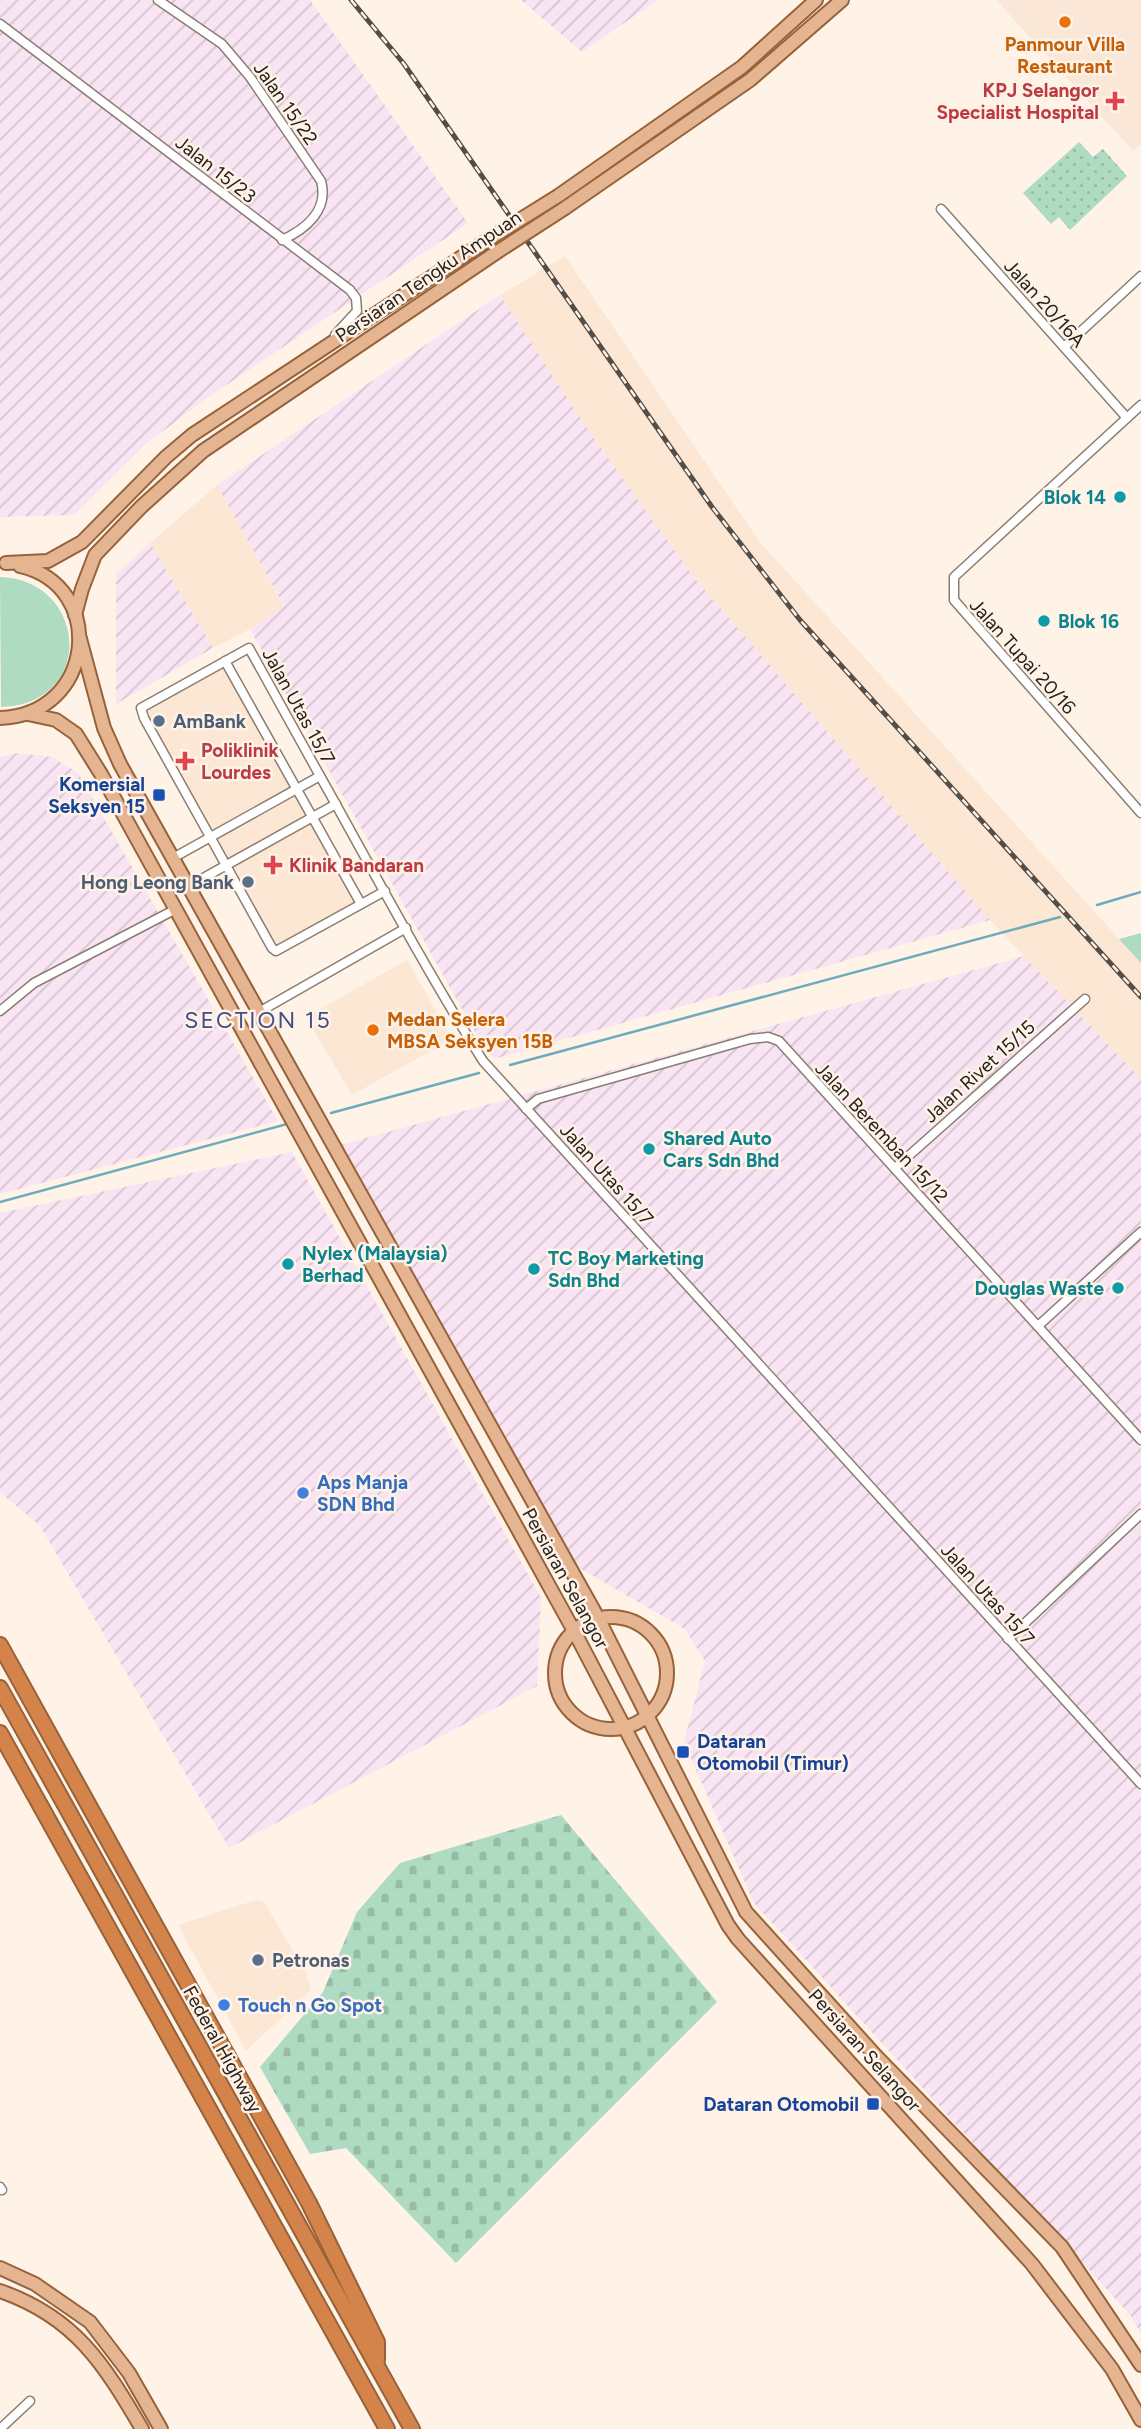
<svg xmlns="http://www.w3.org/2000/svg" width="1141" height="2429" font-family="Figtree,sans-serif">
<defs>
<pattern id="industrial-furrows" width="10" height="10" patternUnits="userSpaceOnUse" patternTransform="scale(1.75)"><rect width="10" height="10" fill="#f9e4f3"/><path d="M-1 1l2-2M0 10L10 0M9 11l2-2" fill="none" stroke="#d5c3d0"/></pattern>
<pattern id="cemetery-stones" width="16" height="16" patternUnits="userSpaceOnUse" patternTransform="scale(1.75)"><rect width="16" height="16" fill="#aedbc1"/><path d="M2 7V4a2 2 0 0 1 4 0v3zM10 15v-3a2 2 0 0 1 4 0v3z" fill="#96bca5"/></pattern>
<pattern id="park-dots" width="8" height="8" patternUnits="userSpaceOnUse" patternTransform="scale(1.75)"><rect width="8" height="8" fill="#aedbc1"/><path d="M2 2h.1M6 6h.1" fill="none" stroke="#96bca5" stroke-width="1.8" stroke-linecap="round"/></pattern>
</defs>
<rect width="100%" height="100%" fill="#fff3e8"/>
<g fill="#fbe7d3">
<path d="M565,256L759,541L1141,963V1079L990,920L696,580L592,436L500,295Z"/>
<path d="M217,485L284,607L250,629L213,648L150,543Z"/>
<path d="M224,666L355,903L276,947L148,717L146,710Z"/>
<path d="M407,960L452,1039L352,1095L306,1017Z"/>
<path d="M256,1900L264,1902L306,1973L311,1988L307,1994L246,2051L178,1925Z"/>
</g>
<g fill="url(#industrial-furrows)">
<path d="M0,0H310L468,223L210,396L147,443L74,515L0,517Z"/>
<path d="M521,0H658L582,52Z"/>
<path d="M500,295L592,436L696,580L990,920L494,1059L481,1043L250,629L284,606L217,485Z"/>
<path d="M150,543L213,648L116,704V574Z"/>
<path d="M17,753L52,757L78,773L278,1121L0,1194V757Z"/>
<path d="M1024,956L1141,1079V2334L1131,2316L754,1903L684,1742L705,1661L685,1629L574,1565L337,1146Z"/>
<path d="M292,1152L541,1598L537,1686L229,1848L40,1526L0,1492V1213Z"/>
</g>
<path fill="#fbe7d8" d="M996,0H1141V144L1133,151Z"/>
<g fill="#aedbc1">
<path d="M0,577C79,579 96,683 23,704C16,706 8,706 1,707Z"/>
<path d="M1141,933V963L1119,939Z"/>
</g>
<path fill="url(#cemetery-stones)" d="M561,1815L717,2002L456,2263L346,2148L310,2154L260,2067L323,1992L357,1912L400,1863Z"/>
<path fill="url(#park-dots)" d="M1079,142L1093,157L1103,149L1127,176L1070,230L1059,217L1051,224L1023,193Z"/>
<g fill="none" stroke-linecap="round" stroke-linejoin="round">
<g stroke="#6dabbd" stroke-width="2.5">
<path d="M1097,905L1141,892"/>
<path d="M510,1065L1060,917"/>
<path d="M331,1113L479,1073"/>
<path d="M0,1202L287,1124"/>
</g>
<defs>
<g id="street">
<path d="M158,0L222,44L250,77L321,181C329,210 306,229 282,240"/>
<path d="M0,24L350,290L356,298L357,311L335,335"/>
<path d="M941,209L1127,418"/>
<path d="M1064,347L1141,276"/>
<path d="M1141,405L954,577V600L1141,813"/>
<path d="M225,661L361,904"/>
<path d="M173,858L320,776"/>
<path d="M189,886L336,804"/>
<path d="M385,891L276,951L272,948L144,718L141,708L249,648L320,776L329,792C379,882 428,973 483,1061L1141,1784"/>
<path d="M0,1011L34,983L176,909"/>
<path d="M259,1012L406,928"/>
<path d="M526,1109L538,1099L750,1039L768,1037L779,1041L1141,1440"/>
<path d="M895,1168L1085,999"/>
<path d="M1038,1326L1141,1232"/>
<path d="M1008,1639L1141,1514"/>
<path d="M0,2187L2,2190"/>
<path d="M0,2429L30,2401"/>
</g>
<g id="primary">
<path d="M558,196L742,67L816,0"/>
<path d="M565,208L750,80L842,0"/>
<path d="M6,563L48,561L82,542L166,457L192,435L489,239"/>
<path d="M75,615L82,589L95,555L141,507L203,451L497,252"/>
<path d="M79,635L104,728L120,764L598,1618L746,1912L876,2056L1062,2247L1141,2365"/>
<path d="M28,714L56,720L76,734L101,774L574,1631L728,1925L738,1939L1032,2264L1112,2369L1141,2420"/>
<path d="M0,718C95,715 108,586 20,566"/>
<circle cx="611" cy="1673" r="56"/>
<path d="M0,2268L35,2284L90,2322L129,2373L161,2429"/>
<path d="M0,2291C75,2317 104,2364 142,2429"/>
</g>
<g id="highway">
<path d="M0,1645L309,2203L377,2342V2360"/>
<path d="M0,1688L412,2429"/>
<path d="M0,1733L387,2429"/>
</g>
</defs>
<use href="#street" stroke="#8a7d71" stroke-width="11"/>
<use href="#primary" stroke="#97623a" stroke-width="16"/>
<use href="#highway" stroke="#97623a" stroke-width="18"/>
<use href="#street" stroke="#fff" stroke-width="8"/>
<use href="#primary" stroke="#e5b592" stroke-width="12"/>
<use href="#highway" stroke="#d4844a" stroke-width="14"/>
<defs>
<path id="rail" d="M351,0L404,64L712,507L800,620L1141,997"/>
</defs>
<use href="#rail" stroke="#544e47" stroke-width="5"/>
<use href="#rail" stroke="#fff3e8" stroke-width="2.5" stroke-dasharray="8" stroke-linecap="butt"/>
<defs>
<g id="primary-bridge">
<path d="M489,239L558,196"/>
<path d="M497,252L565,208"/>
</g>
</defs>
<use href="#primary-bridge" stroke="#97623a" stroke-width="16" stroke-linecap="butt"/>
<use href="#primary-bridge" stroke="#e5b592" stroke-width="12"/>
</g>
<g fill="#e8710a" stroke="#fff3e8" stroke-width="2.5">
<circle cx="1065" cy="22" r="7"/>
<circle cx="373" cy="1030" r="7"/>
</g>
<g fill="#e0444e" stroke="#fff3e8" stroke-width="2.5">
<path d="M1111.5 90.5h7v7h7v7h-7v7h-7v-7h-7v-7h7z"/>
<path d="M181.5 750.5h7v7h7v7h-7v7h-7v-7h-7v-7h7z"/>
<path d="M269.5 854.5h7v7h7v7h-7v7h-7v-7h-7v-7h7z"/>
</g>
<g fill="#0f9aa8" stroke="#fff3e8" stroke-width="2.5">
<circle cx="1120" cy="497" r="7"/>
<circle cx="1044" cy="621" r="7"/>
<circle cx="649" cy="1149" r="7"/>
<circle cx="288" cy="1264" r="7"/>
<circle cx="534" cy="1269" r="7"/>
<circle cx="1118" cy="1288" r="7"/>
</g>
<g fill="#5c6f8a" stroke="#fff3e8" stroke-width="2.5">
<circle cx="159" cy="721" r="7"/>
<circle cx="248" cy="882" r="7"/>
<circle cx="258" cy="1960" r="7"/>
</g>
<g fill="#1a4fb4" stroke="#fff3e8" stroke-width="2.5">
<rect x="152" y="788" width="14" height="14" rx="3.5"/>
<rect x="676" y="1745" width="14" height="14" rx="3.5"/>
<rect x="866" y="2097" width="14" height="14" rx="3.5"/>
</g>
<g fill="#3f7fe0" stroke="#fff3e8" stroke-width="2.5">
<circle cx="303" cy="1493" r="7"/>
<circle cx="224" cy="2005" r="7"/>
</g>
<g text-anchor="middle" stroke-width="5" stroke-linejoin="round" paint-order="stroke">
<g font-size="19" font-weight="bold" fill="#c56008" stroke="#fff3e8">
<text x="1065" y="51">Panmour Villa<tspan x="1065" dy="22">Restaurant</tspan></text>
<text x="387" y="1026" text-anchor="start">Medan Selera<tspan x="387" dy="22">MBSA Seksyen 15B</tspan></text>
</g>
<g font-size="19" font-weight="bold" fill="#be3a42" stroke="#fff3e8" text-anchor="start">
<text x="1099" y="97" text-anchor="end">KPJ Selangor<tspan x="1099" dy="22">Specialist Hospital</tspan></text>
<text x="201" y="757">Poliklinik<tspan x="201" dy="22">Lourdes</tspan></text>
<text x="289" y="872">Klinik Bandaran</text>
</g>
<g font-size="19" fill="#27221d" stroke="#fff3e8">
<text transform="translate(286 103) rotate(55)" y="7">Jalan 15/22</text>
<text transform="translate(216 169) rotate(38)" y="7">Jalan 15/23</text>
<text transform="translate(428 276) rotate(-34)" y="7">Persiaran Tengku Ampuan</text>
<text transform="translate(1045 303) rotate(48)" y="7">Jalan 20/16A</text>
<text transform="translate(1023 656) rotate(48)" y="7">Jalan Tupai 20/16</text>
<text transform="translate(299 706) rotate(61)" y="7">Jalan Utas 15/7</text>
<text transform="translate(979 1071) rotate(-42)" y="7">Jalan Rivet 15/15</text>
<text transform="translate(882 1132) rotate(47)" y="7">Jalan Beremban 15/12</text>
<text transform="translate(607 1174) rotate(48)" y="7">Jalan Utas 15/7</text>
<text transform="translate(566 1578) rotate(61)" y="7">Persiaran Selangor</text>
<text transform="translate(988 1594) rotate(48)" y="7">Jalan Utas 15/7</text>
<text transform="translate(223 2049) rotate(61)" y="7">Federal Highway</text>
<text transform="translate(865 2050) rotate(48)" y="7">Persiaran Selangor</text>
</g>
<g font-size="19" font-weight="bold" fill="#0d838f" stroke="#fff3e8" text-anchor="start">
<text x="1106" y="504" text-anchor="end">Blok 14</text>
<text x="1058" y="628">Blok 16</text>
<text x="663" y="1145">Shared Auto<tspan x="663" dy="22">Cars Sdn Bhd</tspan></text>
<text x="302" y="1260">Nylex (Malaysia)<tspan x="302" dy="22">Berhad</tspan></text>
<text x="548" y="1265">TC Boy Marketing<tspan x="548" dy="22">Sdn Bhd</tspan></text>
<text x="1104" y="1295" text-anchor="end">Douglas Waste</text>
</g>
<g font-size="19" font-weight="bold" fill="#4e5e75" stroke="#fff3e8" text-anchor="start">
<text x="173" y="728">AmBank</text>
<text x="234" y="889" text-anchor="end">Hong Leong Bank</text>
<text x="272" y="1967">Petronas</text>
</g>
<g font-size="19" font-weight="bold" fill="#164399" stroke="#fff3e8" text-anchor="end">
<text x="145" y="791">Komersial<tspan x="145" dy="22">Seksyen 15</tspan></text>
<text x="697" y="1748" text-anchor="start">Dataran<tspan x="697" dy="22">Otomobil (Timur)</tspan></text>
<text x="859" y="2111">Dataran Otomobil</text>
</g>
<g font-size="19" font-weight="bold" fill="#366cbe" stroke="#fff3e8" text-anchor="start">
<text x="317" y="1489">Aps Manja<tspan x="317" dy="22">SDN Bhd</tspan></text>
<text x="238" y="2012">Touch n Go Spot</text>
</g>
<g font-size="23" letter-spacing="2" fill="#424c89" stroke="#fff3e8">
<text x="258" y="1028">SECTION 15</text>
</g>
</g>
</svg>
